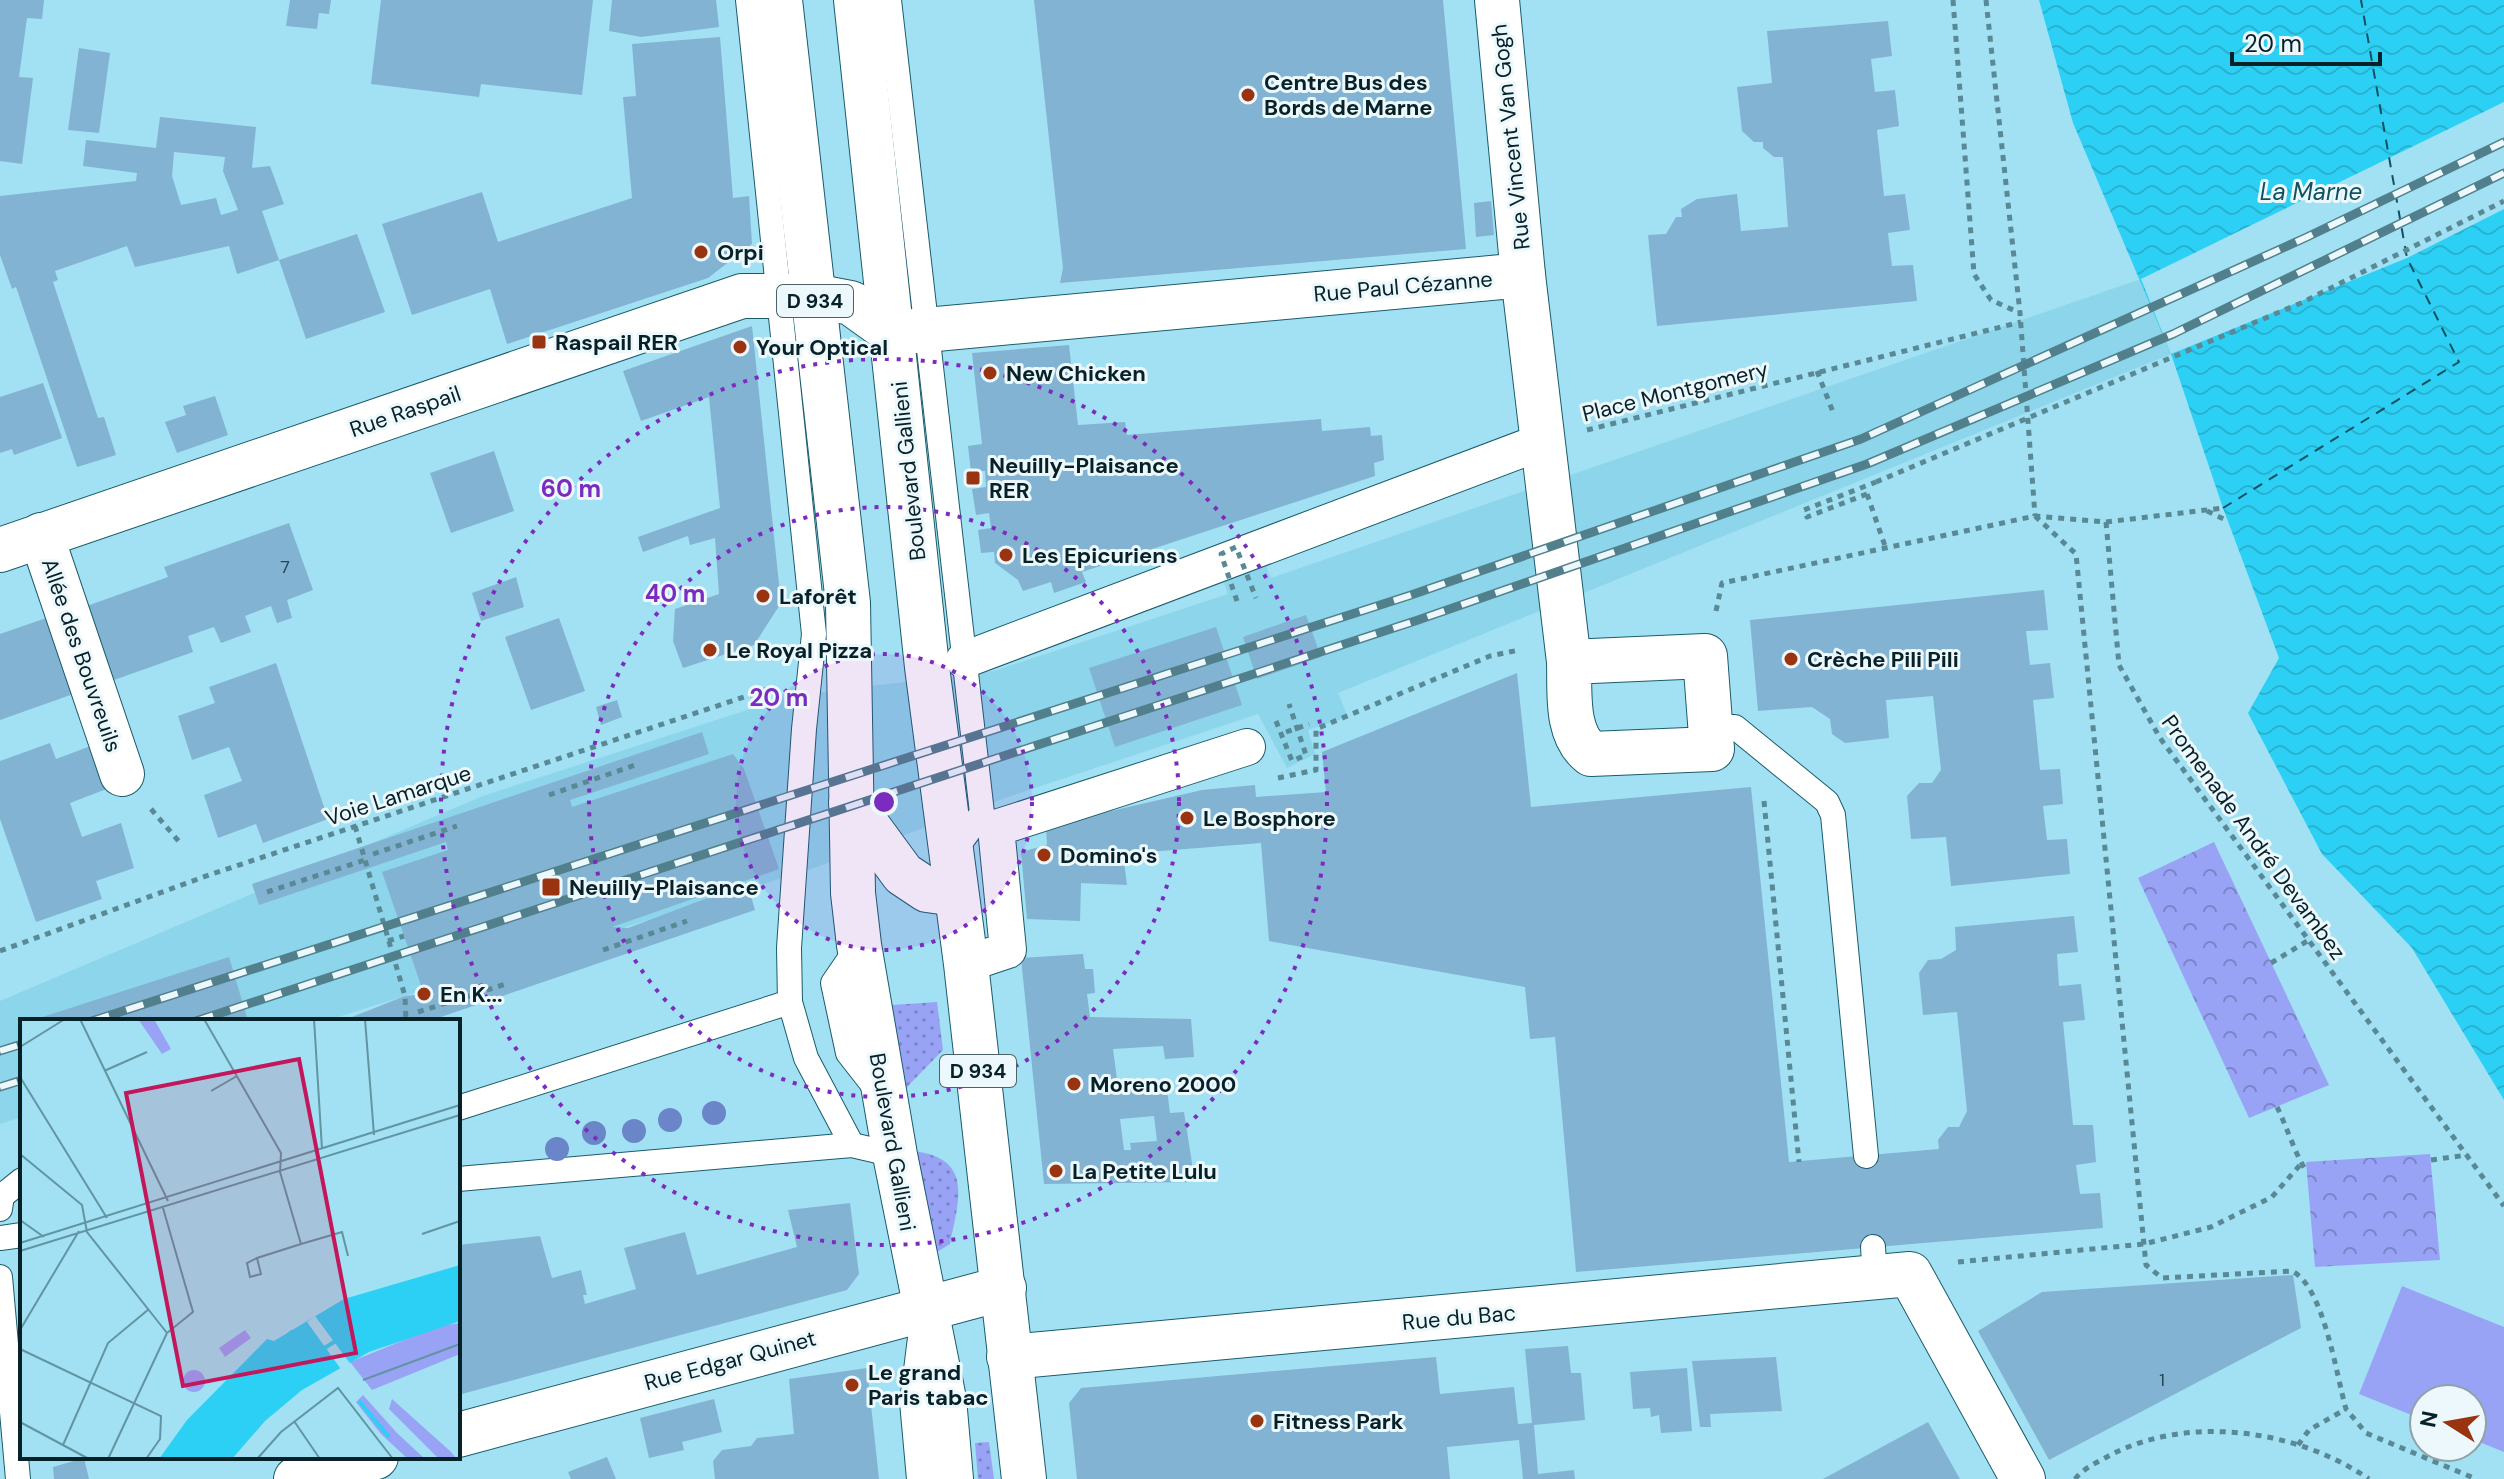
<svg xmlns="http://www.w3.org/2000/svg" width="2504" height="1479" font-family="'DM Sans',sans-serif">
<defs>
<pattern id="grass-dots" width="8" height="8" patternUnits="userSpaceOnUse" patternTransform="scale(2)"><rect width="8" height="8" fill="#99a3f6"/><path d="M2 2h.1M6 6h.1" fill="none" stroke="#7b84c7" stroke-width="1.8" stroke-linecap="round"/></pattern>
<pattern id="park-crowns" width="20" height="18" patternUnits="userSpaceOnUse" patternTransform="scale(2)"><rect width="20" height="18" fill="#99a3f6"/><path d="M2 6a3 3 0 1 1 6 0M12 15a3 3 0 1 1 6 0" fill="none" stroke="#7b84c7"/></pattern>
<pattern id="water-waves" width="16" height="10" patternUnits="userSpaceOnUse" patternTransform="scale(2)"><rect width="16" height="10" fill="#2dd0f5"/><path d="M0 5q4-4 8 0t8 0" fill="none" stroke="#27b2d2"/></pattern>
</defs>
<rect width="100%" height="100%" fill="#a1e1f3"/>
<path fill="#8cd5ea" d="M2141,279L2171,354L1338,693L1348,717L1308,730L1315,754L1287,768L1258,714L1011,796L814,868L325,1021H22V1117L0,1124V1001L483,796L790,696L994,671L1228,594L1213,553L1255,538L1271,578Z"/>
<g fill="url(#grass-dots)">
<path d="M937,1002L943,1050L904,1090L892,1005Z"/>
<path d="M913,1151C974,1158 959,1200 950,1244L937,1252Z"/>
<path d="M989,1442L994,1479H978L975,1443Z"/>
</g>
<g fill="url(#park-crowns)">
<path d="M2214,842L2329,1085L2249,1118L2138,878Z"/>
<path d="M2430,1154L2440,1260L2315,1267L2306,1162Z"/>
</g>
<path fill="#99a3f6" d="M2402,1286L2504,1327V1452L2472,1439V1399H2424V1420L2359,1394Z"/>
<path fill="url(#water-waves)" d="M2039,0H2504V1100L2412,948L2322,854L2248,713L2279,658L2223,508L2171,354L2073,123Z"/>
<path fill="#a1e1f3" d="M2504,102V209L2407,258L2171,354L2141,279Z"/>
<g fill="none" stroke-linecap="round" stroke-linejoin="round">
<path stroke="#105160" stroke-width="2" stroke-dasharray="10 8" stroke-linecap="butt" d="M2223,508L2459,362L2407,258L2361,0"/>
</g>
<g fill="#83b3d3" fill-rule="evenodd">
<path d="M0,0H44L42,19L27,18L19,77L33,78L22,164L0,161Z"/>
<path d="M290,0H331L329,14L319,13L317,29L286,26Z"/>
<path d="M381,0H593L582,95L481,84L479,97L371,84Z"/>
<path d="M612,0H716L719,27L641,37L609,31Z"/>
<path d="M1034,0H1443L1466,249L1060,283L1063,268Z"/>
<path d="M1888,21L1892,56L1871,59L1875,92L1895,90L1899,126L1877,130L1884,196L1905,194L1910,230L1888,233L1892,266L1913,265L1917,301L1657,326L1648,235L1666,234L1676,217H1682L1681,209L1697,199L1737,194L1741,231L1788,227L1783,157H1774L1763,148V142H1754L1742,131L1737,87L1772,83L1767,31Z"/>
<path d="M720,37L733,198L749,196L752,244L708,278L507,344L490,289L412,315L382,224L482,192L498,242L632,198L623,97L636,96L632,44Z"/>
<path d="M79,48L110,53L99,133L68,130Z"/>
<path d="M160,117L256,127L252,168L270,166L284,204L262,211L279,260L237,274L229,246L135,267L127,246L55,271L58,280L53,282L98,418L104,417L116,455L77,467L16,287L12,289L0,255V196L136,181L137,173L83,166L86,140L156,148ZM174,152L225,157L223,171L238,210L221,215L216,198L181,205L172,176Z"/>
<path d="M1491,201L1494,235L1476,237L1474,203Z"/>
<path d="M357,234L385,312L306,339L279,260Z"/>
<path d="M752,326L781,603L754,645L683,668L673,641L675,609L719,594L715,538L690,545L688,536L643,552L638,537L720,508L709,397L641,421L623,371Z"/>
<path d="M1069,345L1078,425L1125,422L1127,435L1321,419L1322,431L1370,427L1371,436L1382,435L1384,460L1374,463L1375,476L1082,572L1086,582L1054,593L1051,582L1023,591L1018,580L995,563L994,552L981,553L978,530L991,528L989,513L976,515L972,489L986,487L985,471L971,472L968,446L982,444L972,353Z"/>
<path d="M43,383L62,438L14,455L12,449L0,453V397Z"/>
<path d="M215,396L228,435L177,453L165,422L186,415L183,406Z"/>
<path d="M494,451L514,511L451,533L430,473Z"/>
<path d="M289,523L313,590L287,600L292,618L277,623L271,606L245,616L251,632L221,643L214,627L188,636L193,652L111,681L84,607L168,577L164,567Z"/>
<path d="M516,577L524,607L481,621L472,593Z"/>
<path d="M2044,590L2048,630L2026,631L2030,665L2050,663L2054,698L2033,700L2040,770L2060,769L2063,804L2043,806L2047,840L2067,839L2070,874L1951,886L1946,837L1911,839L1907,796L1919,783H1932L1941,770L1933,696L1886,700L1889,738L1845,743L1832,734L1830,719L1812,707L1758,711L1750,620Z"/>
<path d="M1306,615L1321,657L1257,679L1243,637Z"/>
<path d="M52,616L79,692L0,720V634Z"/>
<path d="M559,618L585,691L531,710L505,637Z"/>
<path d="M1216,627L1242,705L1115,747L1089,668Z"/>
<path d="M276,663L328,819L263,843L256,824L218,838L204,795L242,781L229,747L192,760L178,716L215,703L209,687Z"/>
<path d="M1517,673L1531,807L1751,787L1789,1162L1939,1149L1938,1140L1948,1127H1959L1967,1111L1957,1012L1923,1015L1919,973L1928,960L1941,959L1956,950L1955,927L2074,916L2078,952L2057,954L2059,986L2081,984L2085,1020L2063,1022L2073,1125H2093L2096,1162L2076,1165L2080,1194L2100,1193L2103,1228L1576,1272L1555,1037L1530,1039L1525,987L1269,941L1261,843L1123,854L1127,885L1081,883L1080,921L1027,919L1021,852L1047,845L1046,826L1202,790L1255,785L1256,797L1326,792L1322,752Z"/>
<path d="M617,700L622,717L601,725L596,707Z"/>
<path d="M702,732L709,754L570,800L572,807L733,754L744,769L779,869L612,927L628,928L747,883L755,910L432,1020L342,1021L405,996L424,994L382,872L448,850L446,842L259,905L252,884Z"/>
<path d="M50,743L56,759L96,744L109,788L70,803L82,837L121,823L134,868L96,881L102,899L36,922L0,819V761Z"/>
<path d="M1083,954L1085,969H1093L1095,993L1087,994L1090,1017L1191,1019L1194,1057L1165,1059L1163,1046L1113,1049L1118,1087L1166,1082L1170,1113L1184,1112L1195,1182L1044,1184L1021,958ZM1154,1116L1157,1141L1130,1143L1131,1150H1124L1120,1119Z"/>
<path d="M229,957L248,1021H33V1020Z"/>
<path d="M850,1203L859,1274L847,1290L458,1395V1245L540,1236L552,1278L581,1270L587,1295H583L585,1304L636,1289L624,1248L685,1232L697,1275L797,1247L788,1210Z"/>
<path d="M2293,1275L2301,1328L2049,1460L1978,1331L2042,1292Z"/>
<path d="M1568,1346L1571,1373H1581L1585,1420L1534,1425L1538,1474L1574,1470L1575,1479H1523L1519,1440L1447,1447L1450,1479H1077L1069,1403L1081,1388L1436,1357L1440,1394L1514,1387L1518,1424L1532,1423L1525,1349Z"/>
<path d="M1776,1357L1782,1411L1710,1414L1711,1427H1700L1692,1361Z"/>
<path d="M867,1368L879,1479H715L713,1461L722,1450L751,1446L757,1438L794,1434L789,1379Z"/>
<path d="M1687,1368L1692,1431L1661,1433L1659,1415L1651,1417L1650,1408L1633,1409L1630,1372Z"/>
<path d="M714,1399L722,1432L682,1442L684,1450L649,1458L640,1418Z"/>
<path d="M1928,1422L1960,1479H1823Z"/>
<path d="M607,1457L616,1479H571L568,1472Z"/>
<path d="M84,1458L89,1479H54L53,1467Z"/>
</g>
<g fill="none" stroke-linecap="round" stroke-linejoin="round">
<defs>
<g id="service">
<path d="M748,0L814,634L804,729L789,948L790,1002L806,1058L852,1145"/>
<path d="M889,0L982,813L952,854"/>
<path d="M1710,727H1735L1827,802L1833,815L1866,1156"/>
<path d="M859,945L833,983L848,1053L877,1090"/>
<path d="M458,1108L790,1002"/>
<path d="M458,1179L852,1145L895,1155"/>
<path d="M0,1209L2,1196L22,1180"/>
<path d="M0,1238L22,1235"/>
<path d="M1873,1247L1875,1278"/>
<path d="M0,1277L18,1479"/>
<path d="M919,1479L912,1402L920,1338"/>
</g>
<g id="pedestrian">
<path d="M964,660L1541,442"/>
<path d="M966,964L1008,950L996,828L1247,747"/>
</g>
<g id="minor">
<path d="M1497,0L1523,275"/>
<path d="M41,535L122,774"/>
<path d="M0,550L742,296H814L851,303L893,333L1523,275L1569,662L1705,656L1712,749L1591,754C1565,734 1570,692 1569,662"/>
<path d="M1009,1357L1910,1274L2023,1479"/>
<path d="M458,1435L1004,1288"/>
<path d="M296,1479L376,1457"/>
</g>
<g id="primary">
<path d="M780,0L848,603L853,893L859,945L895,1155L944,1399L951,1479"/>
<path d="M856,0L927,667L966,964L1024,1479"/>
<path d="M851,803L903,874L927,890L956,894"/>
</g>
</defs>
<use href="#service" stroke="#1a5c6c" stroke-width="26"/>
<use href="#pedestrian" stroke="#1a5c6c" stroke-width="38"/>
<use href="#minor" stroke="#1a5c6c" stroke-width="46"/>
<use href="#primary" stroke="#1a5c6c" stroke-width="46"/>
<g stroke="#5a8996" stroke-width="5" stroke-dasharray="6 6" stroke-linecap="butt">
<path d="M1953,0L1974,274L1991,300L2020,313"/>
<path d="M1986,0L2020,313L2035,516"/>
<path d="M1817,371L1833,412"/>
<path d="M1587,430L2021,322"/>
<path d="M1867,494L1807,517L1804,510L1876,482"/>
<path d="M1867,494L1885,546"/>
<path d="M2207,511L2228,521"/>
<path d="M2035,516L2076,554L2146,1265L2162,1278L2292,1271C2324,1287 2336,1374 2346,1409L2366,1433L2476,1479"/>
<path d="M2106,522L2223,508"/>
<path d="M1716,611L1722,583L2035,516L2106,522L2119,665L2160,738L2504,1206"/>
<path d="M1286,732L1309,724"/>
<path d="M1278,778L1316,770V729L1490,656L1519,650"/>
<path d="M549,795L635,765"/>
<path d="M1764,801L1799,1162"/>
<path d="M151,809L182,845"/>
<path d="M355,826L405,996L406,1021"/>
<path d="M373,854L457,826"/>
<path d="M267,892L365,860"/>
<path d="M388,941L404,936"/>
<path d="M603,950L687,921"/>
<path d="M0,951L209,875L771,688"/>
<path d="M2271,963L2309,940"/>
<path d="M418,1012L509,983"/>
<path d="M2277,1107C2285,1122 2298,1162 2307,1171"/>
<path d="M2431,1160L2467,1155"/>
<path d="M1958,1262L2144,1244L2211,1227L2272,1197L2300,1165"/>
<path d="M2298,1445L2309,1430L2346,1409"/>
<path d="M2075,1479C2083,1469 2094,1464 2105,1458C2185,1413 2296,1429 2369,1479"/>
</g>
<use href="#service" stroke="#fff" stroke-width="24"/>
<use href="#pedestrian" stroke="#fff" stroke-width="36"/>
<use href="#minor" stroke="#fff" stroke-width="44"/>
<use href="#primary" stroke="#fff" stroke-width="44"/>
<defs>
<g id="rail">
<path d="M92,1021L1411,595L1861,439L2307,237L2504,142"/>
<path d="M196,1021L1418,620L1867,464L2173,334L2504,173"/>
<path d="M0,1051L22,1044"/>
<path d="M0,1087L22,1080"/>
</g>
</defs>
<use href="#rail" stroke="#527f8c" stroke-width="9"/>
<use href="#rail" stroke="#ecf8fc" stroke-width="6" stroke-dasharray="18" stroke-linecap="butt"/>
<g stroke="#5a8996" stroke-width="5" stroke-dasharray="6 6" stroke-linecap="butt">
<path d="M1876,482L2301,303L2504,201"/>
<path d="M1237,601L1221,554L1236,547L1256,598"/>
<path d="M1276,721L1292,761L1306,755L1289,704"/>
</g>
</g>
<g fill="#6b86c8">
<circle cx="714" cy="1113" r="12"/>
<circle cx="670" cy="1120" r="12"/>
<circle cx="634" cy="1131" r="12"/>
<circle cx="594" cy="1133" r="12"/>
<circle cx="557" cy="1149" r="12"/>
</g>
<circle cx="884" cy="802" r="148" fill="#7b2cbf" fill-opacity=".12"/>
<g fill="none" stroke="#7b2cbf" stroke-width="4" stroke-dasharray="4 8">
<circle cx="884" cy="802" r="148"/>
<circle cx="884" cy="802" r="295"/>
<circle cx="884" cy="802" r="443"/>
</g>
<g fill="#9a3410" stroke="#ecf8fc" stroke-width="3">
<circle cx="1248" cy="95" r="8"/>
<circle cx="701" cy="252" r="8"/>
<rect x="531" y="334" width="16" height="16" rx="4"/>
<circle cx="740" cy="347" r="8"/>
<circle cx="990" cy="373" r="8"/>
<rect x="965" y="470" width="16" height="16" rx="4"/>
<circle cx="1006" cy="555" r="8"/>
<circle cx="763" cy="596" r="8"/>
<circle cx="710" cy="650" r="8"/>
<circle cx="1791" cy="659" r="8"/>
<circle cx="1187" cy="818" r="8"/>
<circle cx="1044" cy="855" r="8"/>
<rect x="541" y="877" width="20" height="20" rx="4"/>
<circle cx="424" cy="994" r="8"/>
<circle cx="1074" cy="1084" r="8"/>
<circle cx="1056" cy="1171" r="8"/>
<circle cx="852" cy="1385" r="8"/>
<circle cx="1257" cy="1421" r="8"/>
</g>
<g text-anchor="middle" stroke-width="6" stroke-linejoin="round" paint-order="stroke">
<g font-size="18" fill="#254653">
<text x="285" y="573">7</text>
<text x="2162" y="1386">1</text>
</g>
<g fill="#ecf8fc" stroke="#4b6268" stroke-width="2">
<rect x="777" y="285" width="76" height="32" rx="6"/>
<rect x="940" y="1055" width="76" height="32" rx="6"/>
</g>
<g font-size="20" font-weight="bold" fill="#062128">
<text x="815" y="308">D 934</text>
<text x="978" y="1078">D 934</text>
</g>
<g font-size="22" font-weight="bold" fill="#062128" stroke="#ecf8fc" text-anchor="start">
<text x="1264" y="90">Centre Bus des<tspan x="1264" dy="25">Bords de Marne</tspan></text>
<text x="717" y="260">Orpi</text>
<text x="555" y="350">Raspail RER</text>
<text x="756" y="355">Your Optical</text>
<text x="1006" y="381">New Chicken</text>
<text x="989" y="473">Neuilly-Plaisance<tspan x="989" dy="25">RER</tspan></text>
<text x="1022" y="563">Les Epicuriens</text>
<text x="779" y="604">Laforêt</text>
<text x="726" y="658">Le Royal Pizza</text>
<text x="1807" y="667">Crèche Pili Pili</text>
<text x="1203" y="826">Le Bosphore</text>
<text x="1060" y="863">Domino's</text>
<text x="569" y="895">Neuilly-Plaisance</text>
<text x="440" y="1002">En K...</text>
<text x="1090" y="1092">Moreno 2000</text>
<text x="1072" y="1179">La Petite Lulu</text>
<text x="868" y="1380">Le grand<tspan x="868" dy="25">Paris tabac</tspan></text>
<text x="1273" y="1429">Fitness Park</text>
</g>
<g font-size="22" fill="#062128" stroke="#ecf8fc">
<text transform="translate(1510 137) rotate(-96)" y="8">Rue Vincent Van Gogh</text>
<text transform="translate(1403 286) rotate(-5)" y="8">Rue Paul Cézanne</text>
<text transform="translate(1675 391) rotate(-14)" y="8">Place Montgomery</text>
<text transform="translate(405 411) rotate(-19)" y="8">Rue Raspail</text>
<text transform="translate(908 471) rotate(-96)" y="8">Boulevard Gallieni</text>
<text transform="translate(82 655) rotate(71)" y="8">Allée des Bouvreuils</text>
<text transform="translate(398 795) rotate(-18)" y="8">Voie Lamarque</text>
<text transform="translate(2254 837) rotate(54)" y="8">Promenade André Devambez</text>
<text transform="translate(893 1142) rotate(80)" y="8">Boulevard Gallieni</text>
<text transform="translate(1459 1317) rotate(-5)" y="8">Rue du Bac</text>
<text transform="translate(730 1360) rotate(-15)" y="8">Rue Edgar Quinet</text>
</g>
<g font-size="24" font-style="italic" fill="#105160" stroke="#ecf8fc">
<text x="2311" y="200">La Marne</text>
</g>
</g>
<g transform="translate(20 1019)">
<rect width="440" height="440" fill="#a1e1f3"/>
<path d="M440,304V335L352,371L330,343L419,307ZM343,376L377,414L405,440H388L361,415L336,383ZM372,380L430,432L437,440H419L369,390Z" fill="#99a3f6"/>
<path d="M118,0H134L151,30L142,35ZM225,311L231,319L205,338L199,329ZM415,320L419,328L349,354L346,346Z" fill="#99a3f6"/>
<path d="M163 362a11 11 0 1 1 22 0a11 11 0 1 1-22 0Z" fill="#99a3f6"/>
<path d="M440,246V302L349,333L282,371L245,402L212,440H139L167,401L247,320L254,322L324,280Z" fill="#2dd0f5"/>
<path d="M295,297L332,347L323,353L287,303Z" fill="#a1e1f3"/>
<path fill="none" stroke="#2dd0f5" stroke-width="4" d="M270,312L292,337L314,323L440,281M339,382L369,418"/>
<path fill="none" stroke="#6394a2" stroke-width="2" d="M60,0L148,182M184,0L261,134L260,153L281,225L237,239L241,255L230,258L227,244L237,239M294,0L302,130M345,0L354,116M0,28L45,0M84,52L127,33M0,58L87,199M191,72L217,57M0,135L62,186L67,213L147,314M143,189L173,293L147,314M0,201L24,218M402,215L440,202M0,224L440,86M281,225L322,213L328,237M0,232L440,96M0,311L59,212M0,330L141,397L140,420L126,440M343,361L440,325M274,402L300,440M0,403L69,440M43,426L88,324L129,290M88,440L147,314M237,440L261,413L318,369L373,440"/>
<path fill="#c2185b" fill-opacity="0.15" stroke="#c2185b" stroke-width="4" d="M279,40L336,334L163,367L106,74Z"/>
<rect width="440" height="440" fill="none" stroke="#062128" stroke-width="4"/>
</g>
<circle cx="884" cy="802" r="12" fill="#7b2cbf" stroke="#ecf8fc" stroke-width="4"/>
<g font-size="24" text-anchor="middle" font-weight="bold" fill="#7b2cbf" stroke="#ecf8fc" stroke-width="6" stroke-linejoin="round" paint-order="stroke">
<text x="571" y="497">60 m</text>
<text x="675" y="602">40 m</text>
<text x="779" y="706">20 m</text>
</g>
<g transform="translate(2448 1423) rotate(281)"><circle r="38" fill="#ecf8fc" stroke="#90a2a7" stroke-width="2"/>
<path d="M0-6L14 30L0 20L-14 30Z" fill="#9a3410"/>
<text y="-12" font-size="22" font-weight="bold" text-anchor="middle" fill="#062128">N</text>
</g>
<path d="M2232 52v12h148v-12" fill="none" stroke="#062128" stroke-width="4"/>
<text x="2244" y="52" font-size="24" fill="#062128" stroke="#ecf8fc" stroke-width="6" paint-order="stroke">20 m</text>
</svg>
